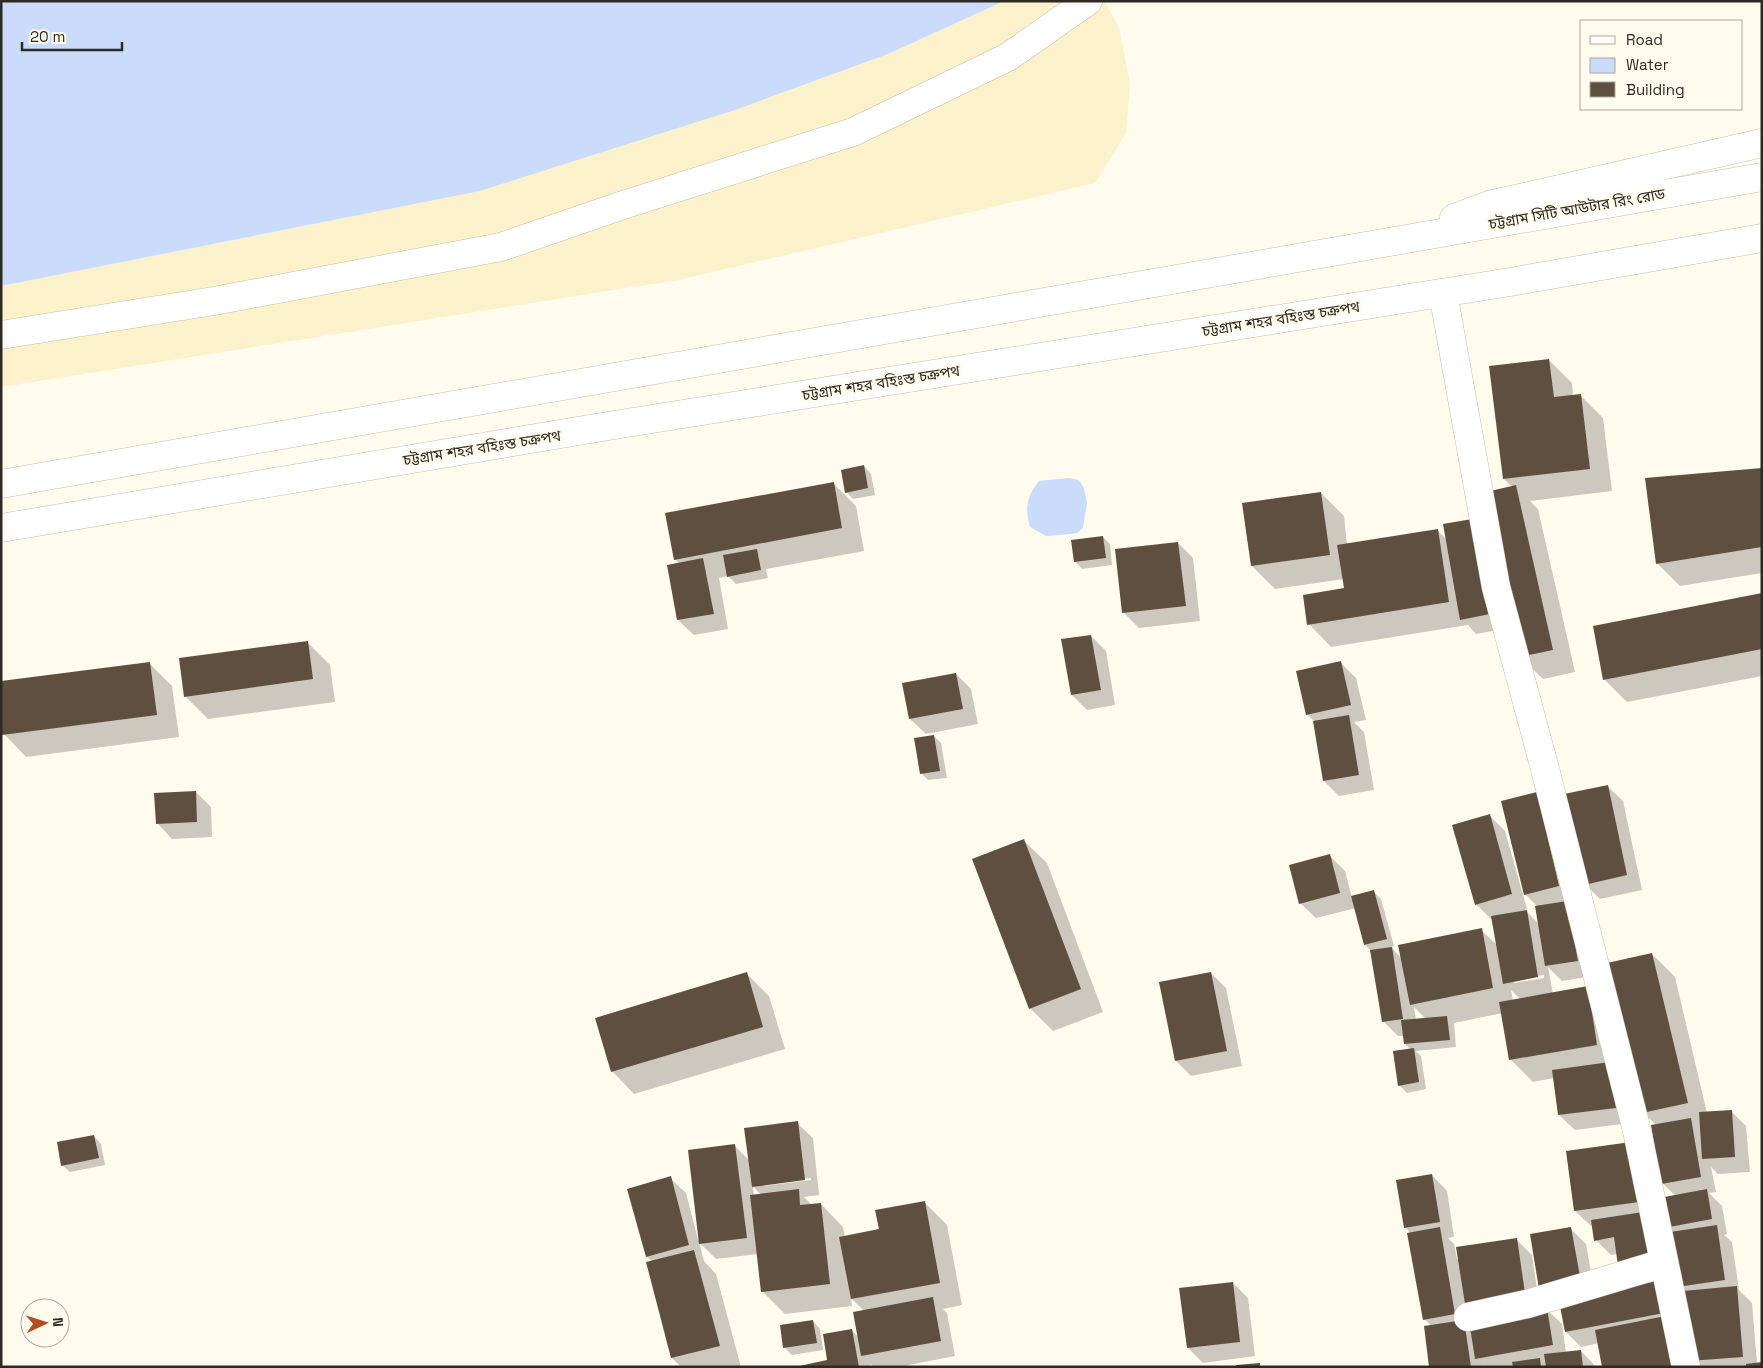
<svg xmlns="http://www.w3.org/2000/svg" width="1763" height="1368" font-family="'Space Grotesk','Noto Sans Bengali',sans-serif">
<rect width="100%" height="100%" fill="#fffbed"/>
<path fill="#fbf1cb" d="M1004,1H1105L1119,28L1130,84L1126,133L1095,183L678,280L1,387V286L480,191L735,110L888,54Z"/>
<g fill="#cadbfc">
<path d="M1,1H1004L888,54L735,110L480,191L1,286Z"/>
<path d="M1069,478L1079,480L1084,488L1087,503L1083,528L1077,533L1071,534L1046,536L1030,527C1025,508 1026,497 1039,481Z"/>
</g>
<g fill="#0003" fill-rule="evenodd">
<path d="M1549,360L1572,383L1573,396L1580,395L1603,418L1612,491L1530,501L1538,509L1575,672L1543,679L1520,657L1509,628L1476,634L1468,625L1331,647L1309,624L1345,589L1344,579L1275,589L1252,566L1321,493L1344,516L1347,545L1438,531L1447,540L1478,520L1512,487L1504,479Z"/>
<path d="M864,466L871,474L875,495L853,499L846,492Z"/>
<path d="M1762,469V573L1680,586L1657,563Z"/>
<path d="M833,483L856,506L864,551L766,569L768,578L736,584L728,576L719,578L728,629L694,635L678,620L669,566L680,564L675,559Z"/>
<path d="M1103,537L1110,544L1112,565L1082,569L1075,561Z"/>
<path d="M1178,543L1193,558L1200,621L1139,628L1123,612Z"/>
<path d="M1762,594V676L1627,702L1604,679Z"/>
<path d="M1091,636L1106,651L1115,705L1087,710L1072,695Z"/>
<path d="M307,642L330,665L335,702L208,719L185,696Z"/>
<path d="M149,663L172,686L179,737L26,757L4,734L1,717V682Z"/>
<path d="M1341,663L1356,678L1366,720L1354,722L1364,732L1374,790L1339,796L1324,781L1315,722L1307,714Z"/>
<path d="M956,674L971,689L978,724L926,734L910,719Z"/>
<path d="M934,736L941,743L947,778L928,780L921,773Z"/>
<path d="M1607,786L1623,801L1642,890L1600,899L1585,884Z"/>
<path d="M196,792L211,807L212,837L172,839L157,823Z"/>
<path d="M1536,793L1592,976L1562,981L1548,967L1553,994L1587,988L1630,1123L1575,1130L1559,1115L1554,1078L1533,1082L1510,1059L1503,1013L1454,1023L1456,1047L1416,1051L1421,1056L1426,1089L1407,1093L1399,1085L1411,1050L1405,1044L1404,1036H1398L1383,1021L1372,952L1365,945L1356,908L1316,918L1300,903L1330,856L1345,871L1352,898L1374,892L1381,899L1394,946L1391,947L1402,959L1481,930L1498,946L1493,919H1491L1476,904L1490,816L1505,831L1527,909L1525,910L1540,925L1538,907L1525,894ZM1544,975V978L1514,983V980ZM1511,990L1520,999L1513,1001ZM1414,1007L1426,1019L1416,1020Z"/>
<path d="M1024,841L1047,863L1103,1012L1053,1031L1030,1008Z"/>
<path d="M1652,954L1675,977L1707,1113L1731,1111L1746,1126L1750,1172L1718,1174L1711,1167L1716,1192L1709,1193L1722,1206L1727,1234L1724,1235L1732,1242L1739,1290L1752,1303L1757,1363L1762,1367H1697L1665,1228L1676,1196L1662,1183L1656,1125L1643,1112Z"/>
<path d="M1211,973L1226,988L1242,1066L1191,1076L1176,1061L1160,983Z"/>
<path d="M747,974L769,996L785,1049L634,1094L612,1071Z"/>
<path d="M797,1123L813,1138L819,1195L804,1197L812,1205L821,1204L843,1227L845,1237L880,1230L924,1202L947,1225L962,1305L943,1309L947,1313L955,1356L899,1367H873L870,1364L871,1367H799L829,1361L852,1330L858,1337L864,1311L851,1298L852,1306L785,1314L762,1291L758,1254L716,1259L699,1242L704,1261L716,1274L741,1367H681L672,1358L653,1262L647,1257L670,1178L686,1193L698,1240H700L734,1145L750,1161ZM811,1178V1180L764,1186V1184ZM753,1186L758,1192L762,1195L754,1196Z"/>
<path d="M94,1136L101,1144L105,1165L70,1172L62,1165Z"/>
<path d="M1630,1143L1658,1228L1618,1254L1611,1255L1596,1240L1593,1226H1591L1575,1211Z"/>
<path d="M1432,1175L1447,1191L1454,1237L1448,1238L1454,1244L1457,1259L1517,1240L1532,1255L1540,1310L1546,1309L1562,1324L1566,1353L1581,1351L1596,1367H1485L1483,1365V1367H1431V1326L1425,1319L1411,1234L1405,1227Z"/>
<path d="M1571,1229L1586,1244L1595,1295L1657,1282L1686,1367L1599,1343L1581,1347L1566,1332Z"/>
<path d="M1233,1283L1248,1298L1255,1356L1203,1363L1188,1348Z"/>
<path d="M813,1321L820,1329L823,1350L792,1355L784,1347Z"/>
</g>
<g fill="#5f4f41">
<path d="M1549,359L1554,397L1581,394L1590,469L1503,479L1489,366Z"/>
<path d="M864,465L868,488L845,493L841,470Z"/>
<path d="M1762,468V547L1656,564L1645,478Z"/>
<path d="M834,482L842,528L674,560L665,513Z"/>
<path d="M1516,485L1553,650L1519,657L1482,493Z"/>
<path d="M1321,492L1330,555L1251,566L1242,503Z"/>
<path d="M1478,518L1495,613L1460,620L1443,524Z"/>
<path d="M1438,529L1449,602L1307,625L1303,595L1344,588L1337,545Z"/>
<path d="M1103,536L1106,558L1074,562L1071,540Z"/>
<path d="M1178,542L1186,606L1122,613L1115,549Z"/>
<path d="M757,549L761,570L727,577L723,555Z"/>
<path d="M703,558L714,614L677,620L667,565Z"/>
<path d="M1762,593V649L1603,680L1593,626Z"/>
<path d="M1091,635L1101,690L1071,695L1061,639Z"/>
<path d="M308,641L313,679L184,697L179,658Z"/>
<path d="M1341,661L1351,705L1306,715L1296,671Z"/>
<path d="M150,662L157,715L2,735L1,681Z"/>
<path d="M956,673L963,709L909,719L902,683Z"/>
<path d="M1349,715L1359,775L1323,781L1313,721Z"/>
<path d="M934,735L940,771L920,774L914,738Z"/>
<path d="M1608,785L1627,875L1584,885L1564,794Z"/>
<path d="M196,791L197,822L156,824L154,793Z"/>
<path d="M1537,792L1559,886L1524,895L1501,801Z"/>
<path d="M1490,814L1512,894L1475,905L1452,825Z"/>
<path d="M1024,839L1081,989L1029,1009L972,859Z"/>
<path d="M1330,854L1340,893L1299,904L1289,865Z"/>
<path d="M1374,890L1387,939L1364,945L1351,896Z"/>
<path d="M1567,901L1578,961L1545,966L1535,906Z"/>
<path d="M1527,910L1538,977L1503,984L1491,916Z"/>
<path d="M1482,928L1493,988L1410,1005L1398,945Z"/>
<path d="M1392,947L1403,1019L1382,1022L1370,950Z"/>
<path d="M1652,953L1688,1103L1642,1113L1607,963Z"/>
<path d="M747,972L763,1027L611,1072L595,1018Z"/>
<path d="M1211,972L1227,1051L1175,1061L1159,982Z"/>
<path d="M1588,986L1597,1045L1509,1060L1499,1002Z"/>
<path d="M1447,1016L1450,1040L1404,1044L1401,1020Z"/>
<path d="M1414,1048L1419,1082L1398,1086L1393,1051Z"/>
<path d="M1610,1062L1616,1108L1558,1115L1552,1070Z"/>
<path d="M1732,1110L1735,1157L1702,1159L1699,1112Z"/>
<path d="M1691,1118L1701,1177L1661,1184L1651,1125Z"/>
<path d="M798,1121L805,1180L752,1187L744,1128Z"/>
<path d="M94,1135L99,1158L61,1166L57,1142Z"/>
<path d="M1631,1142L1639,1202L1574,1211L1566,1151Z"/>
<path d="M735,1144L747,1238L699,1244L688,1150Z"/>
<path d="M1432,1174L1440,1222L1404,1228L1396,1180Z"/>
<path d="M671,1176L689,1245L646,1257L627,1189Z"/>
<path d="M799,1189L800,1205L821,1203L830,1284L761,1292L750,1195Z"/>
<path d="M1707,1189L1712,1219L1664,1228L1659,1198Z"/>
<path d="M925,1201L940,1283L851,1299L839,1237L879,1229L875,1210Z"/>
<path d="M1643,1212L1652,1260L1618,1266L1614,1237L1594,1241L1591,1220Z"/>
<path d="M1717,1225L1725,1280L1677,1287L1670,1232Z"/>
<path d="M1440,1227L1455,1314L1423,1320L1407,1233Z"/>
<path d="M1571,1227L1581,1282L1539,1289L1530,1234Z"/>
<path d="M1517,1238L1526,1300L1466,1310L1456,1247Z"/>
<path d="M694,1250L720,1346L671,1358L646,1262Z"/>
<path d="M1657,1281L1664,1313L1565,1332L1559,1301Z"/>
<path d="M1233,1282L1240,1342L1187,1348L1179,1288Z"/>
<path d="M1737,1286L1743,1357L1689,1361L1683,1291Z"/>
<path d="M933,1297L941,1341L861,1356L853,1312Z"/>
<path d="M1547,1308L1553,1345L1475,1359L1469,1321Z"/>
<path d="M1665,1316L1674,1367H1602L1595,1330Z"/>
<path d="M813,1320L817,1343L783,1348L780,1325Z"/>
<path d="M1464,1320L1471,1367H1429L1424,1326Z"/>
<path d="M852,1329L859,1367H795L827,1360L823,1334Z"/>
<path d="M1581,1350L1583,1367H1546L1544,1354Z"/>
<path d="M1540,1358L1541,1367H1513L1512,1362Z"/>
<path d="M1762,1362V1367H1746V1364Z"/>
<path d="M1260,1363V1367H1236V1365Z"/>
</g>
<g fill="none" stroke-linecap="round" stroke-linejoin="round">
<defs>
<path id="pedestrian" d="M1,335L214,301L501,247L623,205L853,132L1008,57L1088,1"/>
<g id="minor">
<path d="M1443,293L1496,587L1545,769L1637,1131L1686,1367"/>
<path d="M1468,1317L1527,1304L1664,1263"/>
</g>
<g id="primary">
<path d="M1454,218L1489,205L1762,143"/>
<path d="M1,484L1762,177"/>
<path d="M1,528L608,426L1510,282L1762,238"/>
</g>
</defs>
<use href="#pedestrian" stroke="#c6bfaa" stroke-width="29"/>
<use href="#minor" stroke="#c6bfaa" stroke-width="29"/>
<use href="#primary" stroke="#c6bfaa" stroke-width="29"/>
<use href="#pedestrian" stroke="#fff" stroke-width="28"/>
<use href="#minor" stroke="#fff" stroke-width="28"/>
<use href="#primary" stroke="#fff" stroke-width="28"/>
</g>
<g text-anchor="middle" stroke-width="5" stroke-linejoin="round" paint-order="stroke">
<g font-size="15" fill="#2d2a22" stroke="#fffbed">
<text transform="translate(1577 209) rotate(-10)" y="5">চট্টগ্রাম সিটি আউটার রিং রোড</text>
<text transform="translate(1281 319) rotate(-9)" y="5">চট্টগ্রাম শহর বহিঃস্ত চক্রপথ</text>
<text transform="translate(881 383) rotate(-9)" y="5">চট্টগ্রাম শহর বহিঃস্ত চক্রপথ</text>
<text transform="translate(482 448) rotate(-9)" y="5">চট্টগ্রাম শহর বহিঃস্ত চক্রপথ</text>
</g>
</g>
<rect width="1763" height="1368" fill="none" stroke="#2d2a22" stroke-width="5"/>
<rect x="1580" y="20" width="162" height="90" fill="#fffbed" stroke="#aba79c"/>
<rect x="1590" y="36" width="25" height="8" fill="#ffffff" stroke="#aba79c"/>
<text x="1626" y="45" font-size="15" fill="#2d2a22">Road</text>
<rect x="1590" y="58" width="25" height="15" fill="#cadbfc" stroke="#aba79c"/>
<text x="1626" y="70" font-size="15" fill="#2d2a22">Water</text>
<rect x="1590" y="82" width="25" height="15" fill="#5f4f41" stroke="#aba79c"/>
<text x="1626" y="95" font-size="15" fill="#2d2a22">Building</text>
<g transform="translate(45 1323) rotate(86)"><circle r="24" fill="#fffbed" stroke="#aba79c"/>
<path d="M0-4L9 19L0 12L-9 19Z" fill="#b24d1f"/>
<text y="-8" font-size="14" font-weight="bold" text-anchor="middle" fill="#2d2a22">N</text>
</g>
<path d="M22 42v8h100v-8" fill="none" stroke="#2d2a22" stroke-width="2.5"/>
<text x="30" y="42" font-size="15" fill="#2d2a22" stroke="#fffbed" stroke-width="4" paint-order="stroke">20 m</text>
</svg>
